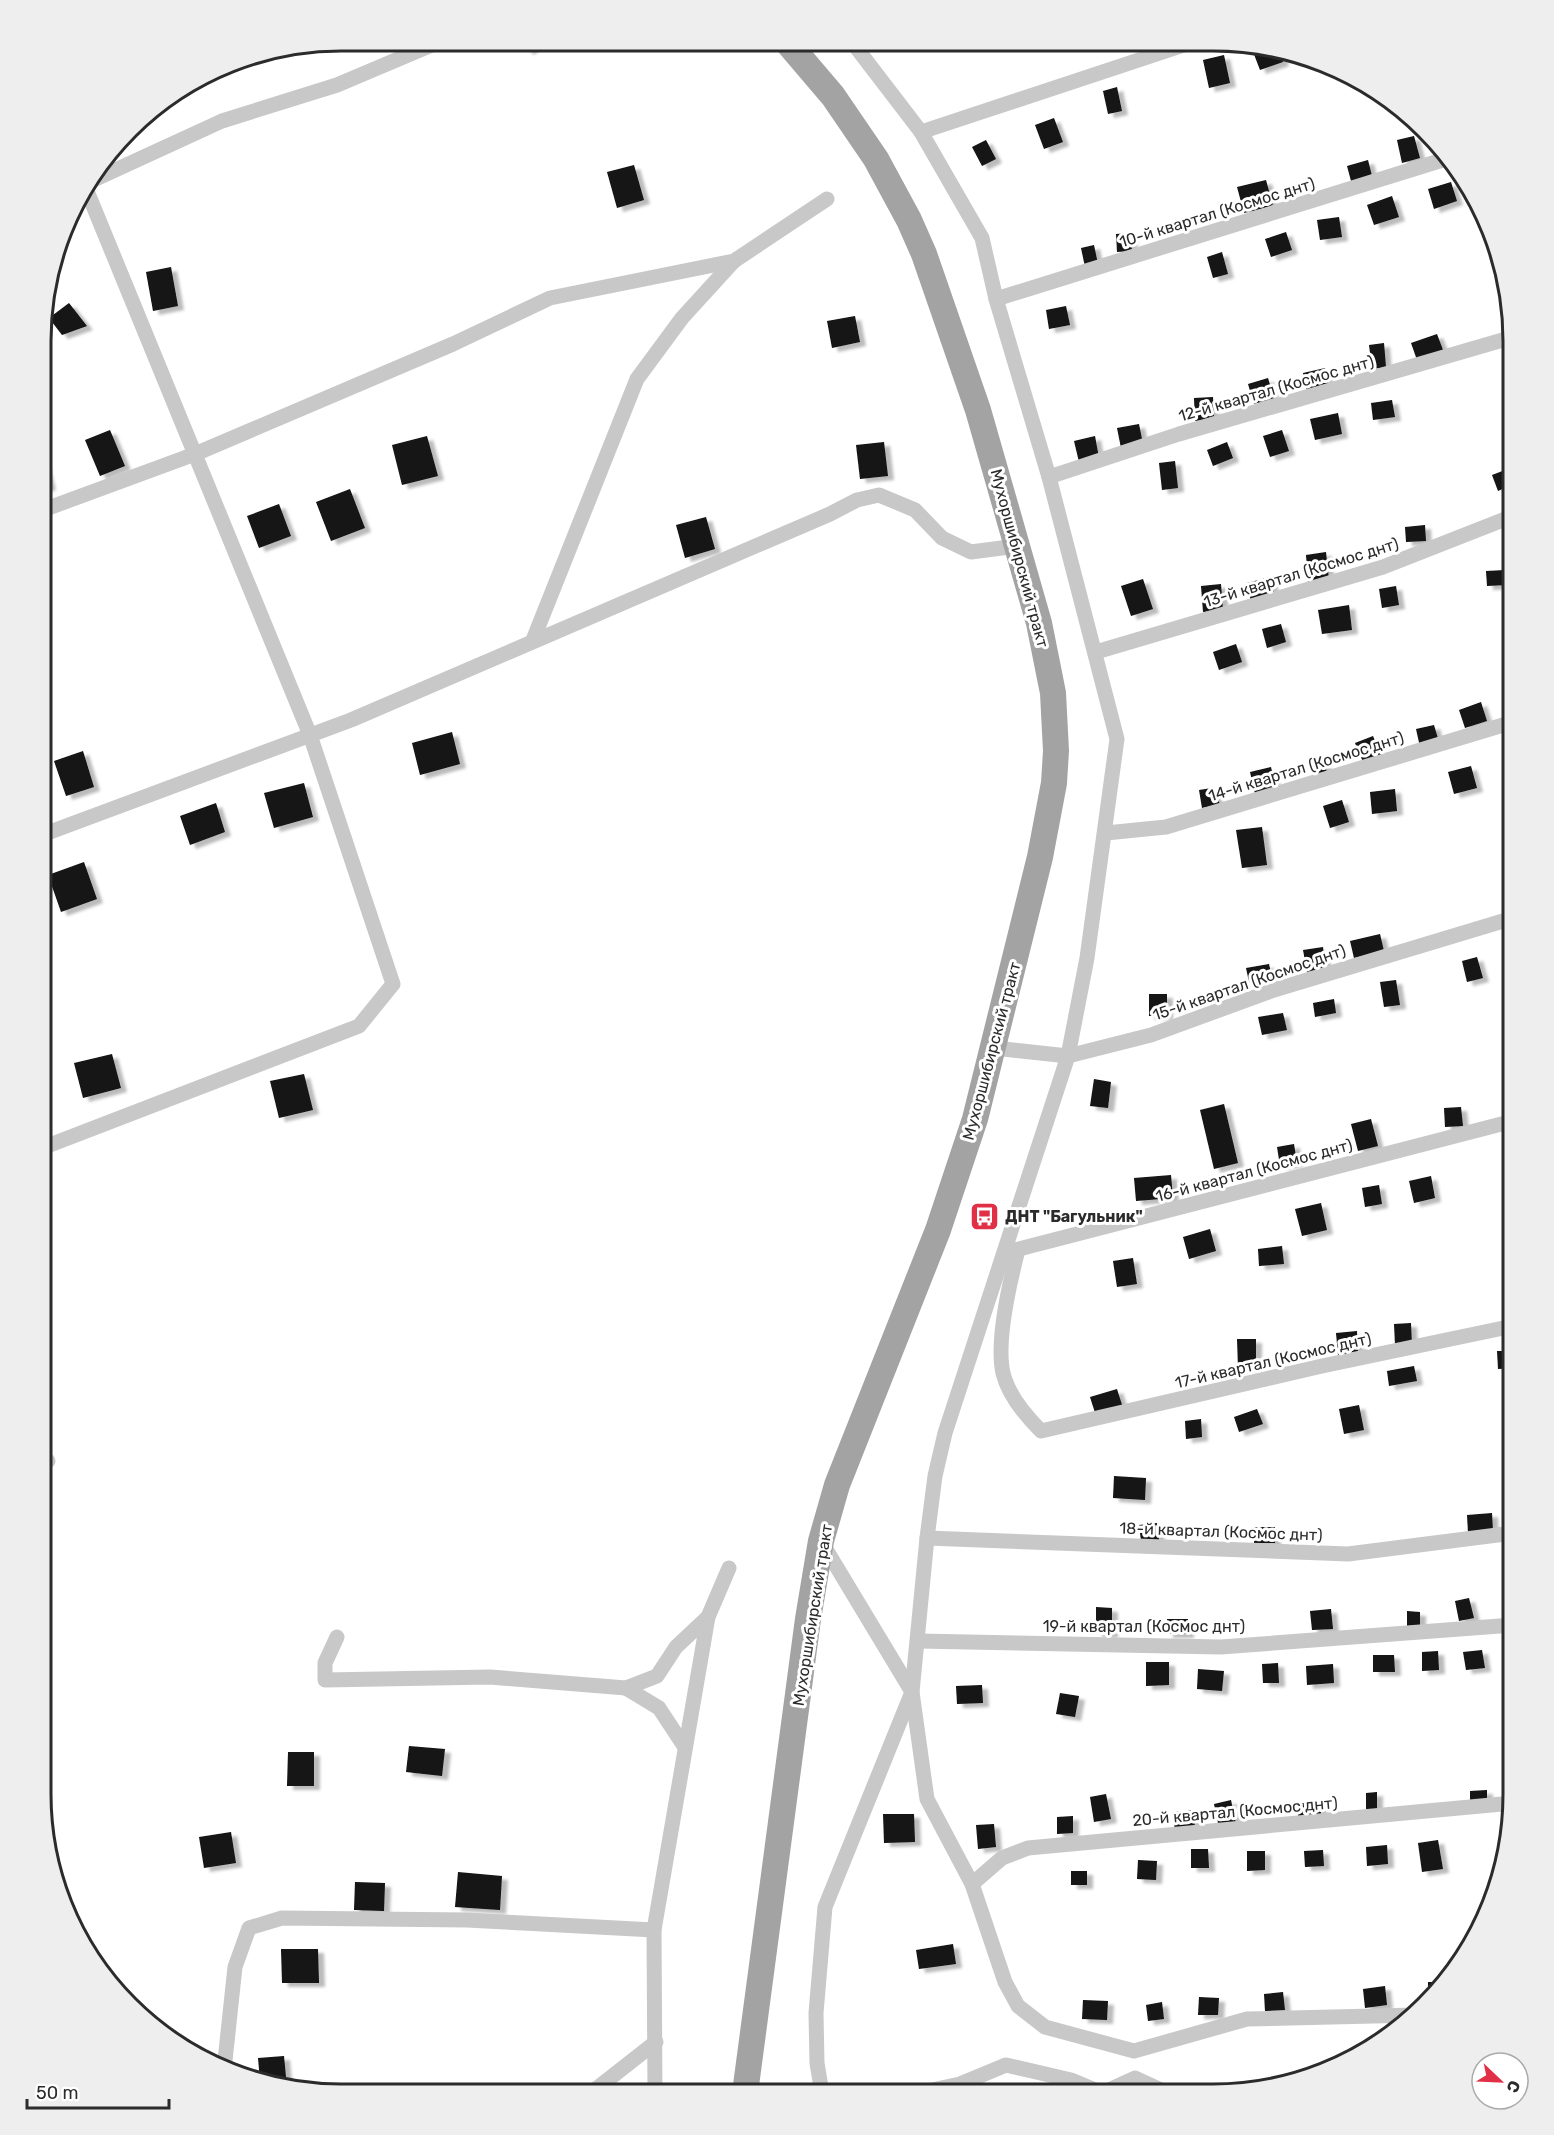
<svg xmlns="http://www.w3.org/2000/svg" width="1554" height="2135" font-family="Rubik,sans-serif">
<defs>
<filter id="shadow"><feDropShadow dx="6" dy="4" stdDeviation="1.5" flood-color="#0004"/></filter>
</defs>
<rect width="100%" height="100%" fill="#fff"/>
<g fill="#121212" filter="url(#shadow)">
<path d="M520,41H540L528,51Z"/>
<path d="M1262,46L1279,50L1283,62L1260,70L1252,49Z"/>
<path d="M1224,55L1230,83L1209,88L1203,60Z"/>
<path d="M1117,87L1122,111L1108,114L1103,91Z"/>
<path d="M1054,118L1063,142L1044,149L1035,125Z"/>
<path d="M1414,136L1420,158L1402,163L1397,140Z"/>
<path d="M986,140L996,159L982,166L972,147Z"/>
<path d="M1368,160L1372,176L1351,181L1347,166Z"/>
<path d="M634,165L644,200L617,208L607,172Z"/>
<path d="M1266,180L1273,206L1244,213L1237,187Z"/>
<path d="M1451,182L1457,201L1434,209L1428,189Z"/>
<path d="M1392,196L1399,217L1374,225L1367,205Z"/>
<path d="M1339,217L1342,237L1320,240L1317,220Z"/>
<path d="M1286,232L1292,250L1271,257L1265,239Z"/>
<path d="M1131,233L1132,251L1117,252L1116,234Z"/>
<path d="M1094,245L1098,264L1085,267L1081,248Z"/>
<path d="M1222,252L1228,274L1213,278L1207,257Z"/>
<path d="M171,267L178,306L153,311L146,272Z"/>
<path d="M69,303L87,326L62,335L49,318Z"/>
<path d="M1066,306L1070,325L1049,329L1046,310Z"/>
<path d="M855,316L860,342L832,348L827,321Z"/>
<path d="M1437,334L1443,350L1417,360L1411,343Z"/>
<path d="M1384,343L1386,367L1372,369L1369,345Z"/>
<path d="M1325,368L1329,388L1307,393L1303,373Z"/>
<path d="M1268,378L1274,398L1254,404L1248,384Z"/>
<path d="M1213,397L1214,419L1195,421L1194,398Z"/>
<path d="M1392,400L1395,417L1373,420L1371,403Z"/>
<path d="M1338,413L1342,434L1315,440L1310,419Z"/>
<path d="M1139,424L1143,444L1121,448L1117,428Z"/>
<path d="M110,430L125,466L100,476L85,440Z"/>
<path d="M1282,430L1289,451L1270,457L1263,436Z"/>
<path d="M427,436L438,476L402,485L392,445Z"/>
<path d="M1095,436L1099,458L1079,462L1074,441Z"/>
<path d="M884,442L888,476L860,479L856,445Z"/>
<path d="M1227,442L1233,458L1213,466L1207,450Z"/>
<path d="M43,459L50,486L43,488Z"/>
<path d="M1175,461L1178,488L1162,490L1159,463Z"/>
<path d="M1513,467V484L1498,491L1492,475Z"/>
<path d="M350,489L365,528L331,541L316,502Z"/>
<path d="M279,504L291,536L259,548L247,516Z"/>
<path d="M706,517L715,549L685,558L676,525Z"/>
<path d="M1425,525L1426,541L1406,542L1405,527Z"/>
<path d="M1326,552L1329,580L1308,582L1306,555Z"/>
<path d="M1505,570L1506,585L1487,586L1486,571Z"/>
<path d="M1270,577L1275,596L1251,602L1247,583Z"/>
<path d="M1143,579L1153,609L1131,616L1121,586Z"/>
<path d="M1221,584L1223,610L1203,612L1201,586Z"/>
<path d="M1396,586L1399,605L1382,608L1379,589Z"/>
<path d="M1349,605L1352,630L1322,634L1318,610Z"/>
<path d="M1281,624L1286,642L1267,648L1262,629Z"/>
<path d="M1236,644L1242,662L1219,670L1213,652Z"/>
<path d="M1481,702L1487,721L1465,728L1459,710Z"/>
<path d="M1434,725L1439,742L1420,747L1416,729Z"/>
<path d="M452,732L460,764L420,775L412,743Z"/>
<path d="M1373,736L1381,755L1363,762L1355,743Z"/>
<path d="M83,751L94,787L66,796L54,761Z"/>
<path d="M1323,755L1327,773L1313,776L1309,759Z"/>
<path d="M1471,766L1477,788L1454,794L1448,772Z"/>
<path d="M1271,767L1276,789L1255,794L1250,772Z"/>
<path d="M304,783L313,817L274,828L264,793Z"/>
<path d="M1212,788L1220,804L1202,808L1199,790Z"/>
<path d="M1395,789L1397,811L1372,814L1370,792Z"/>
<path d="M1342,800L1349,822L1330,828L1323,806Z"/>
<path d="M216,803L225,832L190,845L180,816Z"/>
<path d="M1262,827L1267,865L1242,868L1236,830Z"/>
<path d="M84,862L97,899L61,912L48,875Z"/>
<path d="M1380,934L1384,951L1354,958L1350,941Z"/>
<path d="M1323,947L1326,969L1307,972L1303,950Z"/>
<path d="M1477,957L1483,978L1467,982L1462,961Z"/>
<path d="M1269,964L1272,977L1249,982L1246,968Z"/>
<path d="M1396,980L1400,1005L1384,1007L1380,982Z"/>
<rect x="1149" y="994" width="18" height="22"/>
<path d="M1334,999L1336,1013L1315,1017L1313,1003Z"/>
<path d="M1283,1013L1287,1030L1262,1035L1258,1017Z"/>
<path d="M112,1054L121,1088L83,1098L74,1063Z"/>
<path d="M304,1074L313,1110L279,1118L270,1081Z"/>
<path d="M1094,1079L1111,1082L1108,1108L1090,1106Z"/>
<path d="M1224,1104L1238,1163L1214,1169L1200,1110Z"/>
<path d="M1461,1107L1463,1126L1445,1127L1444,1108Z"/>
<path d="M1371,1119L1378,1146L1358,1151L1351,1124Z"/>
<path d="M1294,1144L1297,1163L1280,1166L1277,1147Z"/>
<path d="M1171,1175L1173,1198L1136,1201L1134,1178Z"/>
<path d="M1431,1176L1435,1198L1414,1203L1409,1181Z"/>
<path d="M1379,1185L1382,1204L1365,1207L1362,1188Z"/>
<path d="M1321,1203L1327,1230L1302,1236L1295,1209Z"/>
<path d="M1210,1229L1216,1251L1189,1259L1183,1237Z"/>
<path d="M1282,1246L1284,1264L1259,1266L1258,1249Z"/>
<path d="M1133,1258L1137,1284L1117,1287L1113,1261Z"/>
<path d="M1509,1294H1513V1318L1506,1319Z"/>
<path d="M1411,1323L1412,1345H1395L1394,1324Z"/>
<path d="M1357,1331L1358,1353L1338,1355L1336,1333Z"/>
<path d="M1237,1339H1256V1367L1238,1368Z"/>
<path d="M1497,1351H1513V1368L1498,1369Z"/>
<path d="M1414,1366L1417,1381L1389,1386L1387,1371Z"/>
<path d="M1117,1389L1123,1408L1096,1416L1090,1397Z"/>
<path d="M1359,1405L1364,1430L1344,1434L1339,1409Z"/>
<path d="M1257,1409L1263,1424L1239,1432L1234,1417Z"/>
<path d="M1201,1419L1202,1437L1186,1439L1185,1421Z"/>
<path d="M1114,1476L1146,1478L1145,1500L1113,1498Z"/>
<path d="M1492,1513L1493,1531L1468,1533L1467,1515Z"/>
<path d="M1157,1523L1159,1540L1141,1541L1139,1525Z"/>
<rect x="1254" y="1527" width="21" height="16"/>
<path d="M1469,1598L1474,1618L1459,1621L1455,1601Z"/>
<path d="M1096,1607L1112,1608V1634L1096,1633Z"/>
<path d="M1331,1609L1333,1629L1312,1630L1310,1611Z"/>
<path d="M1407,1611L1420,1612V1626H1407Z"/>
<rect x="1167" y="1619" width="21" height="15"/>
<path d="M1482,1650L1485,1668L1466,1670L1463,1652Z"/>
<path d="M1438,1651L1439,1670L1422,1671V1652Z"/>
<path d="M1373,1655H1394L1395,1672H1373Z"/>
<path d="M1146,1662H1169V1685L1146,1686Z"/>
<path d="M1278,1663L1279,1683H1263L1262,1664Z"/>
<path d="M1333,1664L1334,1683L1307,1685L1306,1666Z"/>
<path d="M1198,1669L1224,1671L1222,1691L1197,1689Z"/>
<path d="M982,1685L983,1703L957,1704L956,1686Z"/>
<path d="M1060,1693L1079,1696L1075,1717L1056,1714Z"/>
<path d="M409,1746L445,1749L442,1776L406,1772Z"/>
<path d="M288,1752H314V1786H287Z"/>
<path d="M1487,1790V1804L1470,1805V1791Z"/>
<path d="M1377,1792V1809H1366V1793Z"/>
<path d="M1106,1794L1111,1819L1094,1822L1090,1797Z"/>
<path d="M1231,1800L1236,1824L1219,1828L1214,1804Z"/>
<rect x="1298" y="1803" width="23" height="14"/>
<path d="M1194,1810L1195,1831L1175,1833L1173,1812Z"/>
<path d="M883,1814H914L915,1842L884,1843Z"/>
<path d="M1073,1816V1833L1057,1834V1817Z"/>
<path d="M994,1824L996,1847L978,1849L976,1825Z"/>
<path d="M231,1832L236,1863L204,1868L199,1837Z"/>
<path d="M1438,1840L1443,1869L1422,1872L1418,1843Z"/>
<path d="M1387,1845L1388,1864L1367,1866L1366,1847Z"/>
<path d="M1191,1849H1208L1209,1868H1191Z"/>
<path d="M1323,1850L1324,1866L1305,1867L1304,1851Z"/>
<path d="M1247,1851H1265V1870L1247,1871Z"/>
<path d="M1138,1860L1157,1861L1156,1880L1137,1879Z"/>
<rect x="1071" y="1871" width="16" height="14"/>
<path d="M458,1872L502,1876L500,1910L455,1907Z"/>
<path d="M355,1882L385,1883L384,1911L354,1910Z"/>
<path d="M953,1944L956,1964L919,1969L916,1950Z"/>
<path d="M281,1949H318L319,1983H282Z"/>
<path d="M1428,1982H1445L1428,2000Z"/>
<path d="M1385,1986L1387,2005L1365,2008L1363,1989Z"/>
<path d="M1283,1992L1285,2010L1265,2011L1264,1994Z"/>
<path d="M1199,1997L1219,1998L1218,2015H1198Z"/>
<path d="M1083,2000L1108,2001L1107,2020L1082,2019Z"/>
<path d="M1162,2002L1164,2019L1148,2021L1146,2005Z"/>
<path d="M284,2056L287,2088L260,2081L258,2058Z"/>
<path d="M416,2084L442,2090L441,2092H414Z"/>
</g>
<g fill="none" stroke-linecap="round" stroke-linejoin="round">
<g stroke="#c8c8c8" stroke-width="15">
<path d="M921,132L1190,43"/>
<path d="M87,183L222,121L337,85L441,41"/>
<path d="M996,299L1449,158"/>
<path d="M1049,477L1179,434L1513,337"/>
<path d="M43,510L195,454L453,344L550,298L734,261L827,199"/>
<path d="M533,640L637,379L682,318L734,261"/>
<path d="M1096,652L1383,567L1513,516"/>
<path d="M1106,833L1166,827L1513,722"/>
<path d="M42,835L351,720L830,514L857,500L879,495L915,510L942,538L971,552L1017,546"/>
<path d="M994,1048L1068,1056L1151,1035L1274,990L1513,918"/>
<path d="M42,1148L359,1026L393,984L310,735L85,186"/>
<path d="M1018,1250C1010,1281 996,1342 1003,1373C1008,1394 1026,1416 1041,1431L1322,1366L1513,1326"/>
<path d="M1011,1251L1513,1121"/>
<path d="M41,1464L48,1461"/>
<path d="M927,1538L1348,1554L1513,1533"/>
<path d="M821,1541L912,1692L927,1799L972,1884L1005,1982L1018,2006L1045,2027L1134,2051L1247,2019L1415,2015"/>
<path d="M337,1637L325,1663V1680L490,1677L626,1688L657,1676L676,1647L708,1617"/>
<path d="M918,1641L1221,1647L1513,1625"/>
<path d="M626,1688L659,1708L684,1746"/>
<path d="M972,1884L1002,1858L1028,1848L1513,1803"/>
<path d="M224,2070L235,1967L249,1928L282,1918L467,1920L654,1930"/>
<path d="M591,2093L656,2042"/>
<path d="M655,2093L654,1930L708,1617L729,1568"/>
<path d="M822,2093L817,2063L816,2013L825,1907L912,1692L927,1538L935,1476L945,1433L1068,1056L1087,958L1117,739L1049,477L996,299L982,238L921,132L852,42"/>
<path d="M913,2094L960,2084L1006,2065L1071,2080L1102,2093L1135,2078L1170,2094"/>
</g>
<path stroke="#a3a3a3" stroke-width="26" d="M745,2093L808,1619L821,1541L837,1485L938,1230L975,1119L1040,857L1054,783L1056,751L1053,693L1039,623L978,410L924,254L909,220L876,159L833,96L787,42"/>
</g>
<defs>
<symbol id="bus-square" viewBox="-11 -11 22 22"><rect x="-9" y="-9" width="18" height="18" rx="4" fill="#e12f45" stroke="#fff"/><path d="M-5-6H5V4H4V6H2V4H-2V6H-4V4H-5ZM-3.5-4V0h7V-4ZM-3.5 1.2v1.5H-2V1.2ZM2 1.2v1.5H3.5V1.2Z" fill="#fff"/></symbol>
</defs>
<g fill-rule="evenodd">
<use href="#bus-square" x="968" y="1200" width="33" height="33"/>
</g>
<g text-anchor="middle" stroke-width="6" stroke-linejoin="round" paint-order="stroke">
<g font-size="16" fill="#2b2b2b" stroke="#fff">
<text transform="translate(1217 212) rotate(-17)" y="6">10-й квартал (Космос днт)</text>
<text transform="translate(1276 388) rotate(-16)" y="6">12-й квартал (Космос днт)</text>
<text transform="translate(1020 558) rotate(75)" y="6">Мухоршибирский тракт</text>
<text transform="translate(1301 572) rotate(-17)" y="6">13-й квартал (Космос днт)</text>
<text transform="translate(1306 766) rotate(-17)" y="6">14-й квартал (Космос днт)</text>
<text transform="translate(1249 982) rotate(-19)" y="6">15-й квартал (Космос днт)</text>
<text transform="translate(991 1051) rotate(-75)" y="6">Мухоршибирский тракт</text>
<text transform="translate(1254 1170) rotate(-15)" y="6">16-й квартал (Космос днт)</text>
<text transform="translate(1273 1360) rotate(-13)" y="6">17-й квартал (Космос днт)</text>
<text transform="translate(1221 1531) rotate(2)" y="6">18-й квартал (Космос днт)</text>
<text transform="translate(812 1615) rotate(-81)" y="6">Мухоршибирский тракт</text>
<text x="1144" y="1632">19-й квартал (Космос днт)</text>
<text transform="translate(1235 1811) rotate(-5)" y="6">20-й квартал (Космос днт)</text>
</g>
<g font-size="16" font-weight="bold" fill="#2b2b2b" stroke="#fff" text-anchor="start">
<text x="1005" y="1222">ДНТ "Багульник"</text>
</g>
</g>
<path d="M0 0H1554V2135H0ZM341 51H1213A290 290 0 0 1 1503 341V1794A290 290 0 0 1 1213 2084H341A290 290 0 0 1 51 1794V341A290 290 0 0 1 341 51Z" fill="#eee" fill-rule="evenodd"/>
<path fill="none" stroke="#2b2b2b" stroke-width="3" d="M341 51H1213A290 290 0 0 1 1503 341V1794A290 290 0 0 1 1213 2084H341A290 290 0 0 1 51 1794V341A290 290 0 0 1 341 51Z"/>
<g transform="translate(1500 2081) rotate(113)"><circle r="28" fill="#ffffff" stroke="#aaaaaa" stroke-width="1.5"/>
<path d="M0-4.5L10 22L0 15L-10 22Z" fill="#e12f45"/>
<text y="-9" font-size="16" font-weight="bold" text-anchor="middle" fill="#2b2b2b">С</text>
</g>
<path d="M27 2099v9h142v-9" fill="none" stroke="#2b2b2b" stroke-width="3"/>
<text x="36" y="2099" font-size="18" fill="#2b2b2b" stroke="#ffffff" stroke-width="4.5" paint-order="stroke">50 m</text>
</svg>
